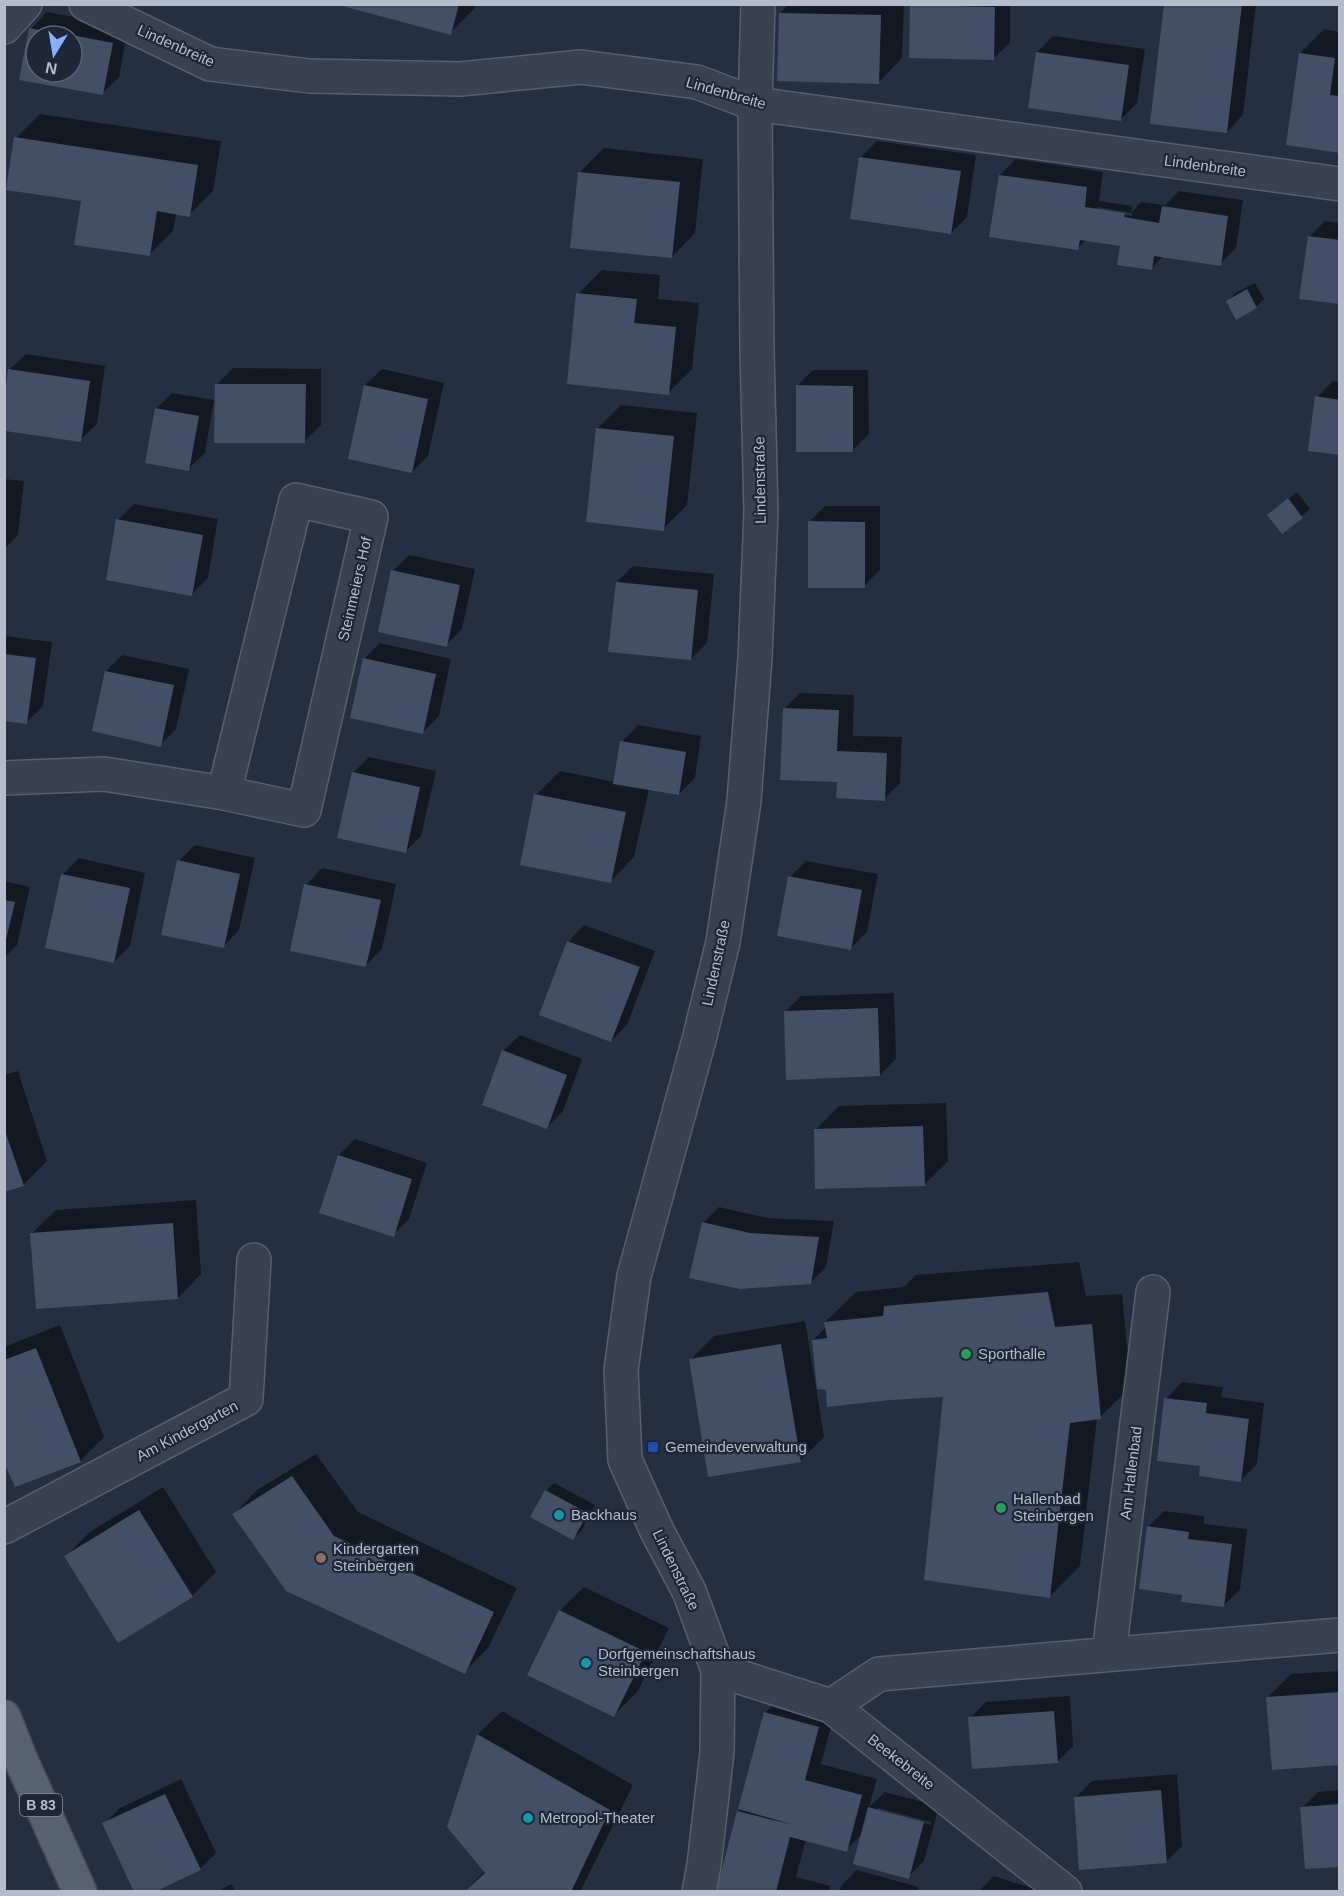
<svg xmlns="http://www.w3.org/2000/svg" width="1344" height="1896" font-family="Arial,sans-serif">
<rect width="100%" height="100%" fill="#243042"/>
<g fill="#0007" fill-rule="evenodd">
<path d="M338,4H476L474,9L450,33Z"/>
<path d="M546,4H574L573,6Z"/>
<path d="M789,4H904L902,58L879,82L780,13Z"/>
<path d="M913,4H1010V43L993,59L912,6Z"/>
<path d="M1166,4H1256L1243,115L1227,132Z"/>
<path d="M47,12L128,27L119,77L103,93L21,79L31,29ZM36,36H72V72H36Z"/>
<path d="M1324,29L1340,32V151L1300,53Z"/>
<path d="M1053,36L1145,49L1137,103L1121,119L1037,52Z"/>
<path d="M40,114L221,141L213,191L189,215L176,213L173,231L149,255L82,200L16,138Z"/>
<path d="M877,141L976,155L967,217L951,233L861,157Z"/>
<path d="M604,148L703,159L695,233L672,257L580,172Z"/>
<path d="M1016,159L1103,172L1099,201L1132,206L1131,213L1141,202L1165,205L1179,191L1243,200L1236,248L1220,264L1163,256L1152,268L1122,244L1087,239L1078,248L1000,175ZM1097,207L1132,213V216L1097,211Z"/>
<path d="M1325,221L1340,223V303L1309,237Z"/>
<path d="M602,270L660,275L658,299L699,303L692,369L668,393L578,294Z"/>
<path d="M1255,283L1264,299L1256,307L1228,301L1235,293Z"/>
<path d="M26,354L105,366L97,424L80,440L4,430V404L9,370Z"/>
<path d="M233,368L321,369V425L305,441L217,384Z"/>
<path d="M382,369L444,383L428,456L412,472L350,458L365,385Z"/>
<path d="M813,370H868L869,434L853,450L797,386Z"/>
<path d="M1333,381L1340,382V454L1317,397Z"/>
<path d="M172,393L214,400L205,453L188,469L156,409Z"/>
<path d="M621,405L697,413L687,505L663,529L597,429Z"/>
<path d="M4,479L24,481L18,535L4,549Z"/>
<path d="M1297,492L1310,509L1282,532L1276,508Z"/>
<path d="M134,504L218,519L208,578L192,594L118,520Z"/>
<path d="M825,506H880V570L864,586L809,522Z"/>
<path d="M409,555L475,569L462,629L446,645L393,571Z"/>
<path d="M633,566L714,574L707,643L691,659L617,582Z"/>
<path d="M4,632L5,636L52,642L43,706L27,722L4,719Z"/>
<path d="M380,643L451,659L439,716L423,732L364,659Z"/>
<path d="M122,655L189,669L176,729L160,745L106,671Z"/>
<path d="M800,693L854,695L853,736L902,737L900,783L884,799L838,781L784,709Z"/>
<path d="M638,725L701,736L695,778L679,794L649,789L634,857L611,881L536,795L560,771L615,782L622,742Z"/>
<path d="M369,757L436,771L421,836L405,852L353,773Z"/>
<path d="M195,845L255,858L239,930L223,947L179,861Z"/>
<path d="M79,858L145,873L130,946L114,962L63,874Z"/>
<path d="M806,861L878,874L867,932L851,948L790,877Z"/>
<path d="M322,868L396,884L382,949L366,965L306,885Z"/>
<path d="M4,881L30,887L17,945L4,958Z"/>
<path d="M584,925L655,951L627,1025L611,1041L568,942Z"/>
<path d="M894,993L896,1059L880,1075L785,1012L801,996Z"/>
<path d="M520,1035L582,1059L563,1111L547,1127L503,1051Z"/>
<path d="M18,1071L47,1161L23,1185L4,1190V1075Z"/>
<path d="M946,1103L948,1161L924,1185L815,1130L839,1106Z"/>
<path d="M355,1139L427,1163L409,1219L393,1235L321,1212L339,1155Z"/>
<path d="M196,1200L201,1274L178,1298L32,1233L56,1210Z"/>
<path d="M719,1207L767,1218L834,1221L826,1267L810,1283L703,1223Z"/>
<path d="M1079,1262L1086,1296L1122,1294L1131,1387L1100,1417L1097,1418L1080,1566L1049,1597L944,1396L816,1387L824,1437L800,1461L690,1360L714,1336L805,1321L816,1387H818L813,1340L826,1327L825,1322L856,1292L904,1287L916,1275Z"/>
<path d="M60,1325L104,1437L80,1461L4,1457V1347Z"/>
<path d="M1182,1382L1223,1387L1221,1397L1264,1403L1257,1464L1241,1480L1202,1465L1166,1399Z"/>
<path d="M316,1454L358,1512L517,1588L488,1648L464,1672L234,1514L257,1490Z"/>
<path d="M554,1483L595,1505L581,1531L573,1538L546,1491Z"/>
<path d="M163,1487L216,1572L192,1596L66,1556L90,1532Z"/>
<path d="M1164,1511L1204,1516V1524L1247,1529L1240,1590L1223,1606L1184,1593L1148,1527Z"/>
<path d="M584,1587L669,1628L638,1691L614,1715L529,1674L560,1610Z"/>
<path d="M1340,1671V1764L1267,1698L1291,1674Z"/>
<path d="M1070,1696L1073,1746L1057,1762L970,1718L986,1702Z"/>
<path d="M781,1697L835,1711L821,1764L877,1779L869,1807L885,1792L939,1806L924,1861L908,1877L862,1834L846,1850L806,1839L796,1877L830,1886L829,1892H717L738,1812L742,1808L765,1713ZM878,1808L931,1822V1825L878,1811Z"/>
<path d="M502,1711L633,1785L580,1892H464L485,1871L448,1827L478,1734Z"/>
<path d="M1177,1774L1182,1846L1166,1862L1076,1797L1092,1781Z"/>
<path d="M181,1779L216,1853L200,1869L104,1824L120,1808Z"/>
<path d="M1340,1790V1865L1302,1808L1318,1792Z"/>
<path d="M857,1870L919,1887L918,1892H839L841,1886Z"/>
<path d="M994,1876L1044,1892H978Z"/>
<path d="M231,1884L236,1892H217Z"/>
</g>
<g fill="#424f65">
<path d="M335,4H459L451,35Z"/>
<path d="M1164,4H1242L1227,133L1150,124Z"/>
<path d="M910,5L995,7L994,60L909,58Z"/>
<path d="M779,13L881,15L879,84L777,81Z"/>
<path d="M29,28L68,35L36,36V72H72V35L113,43L103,95L19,80Z"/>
<path d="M1036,52L1129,65L1121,121L1028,108Z"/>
<path d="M1299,53L1335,58L1330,95L1340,96V153L1286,145Z"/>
<path d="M14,137L198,165L190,217L157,211L150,256L74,245L81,201L6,190Z"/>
<path d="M859,157L961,171L951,234L850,219Z"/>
<path d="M578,172L680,182L672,258L570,248Z"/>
<path d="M999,175L1087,187L1085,207L1125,213L1124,217L1159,223L1162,206L1228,216L1221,266L1154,256L1152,270L1117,265L1120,246L1080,240L1078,250L989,237Z"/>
<path d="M1308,236L1340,240V304L1299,299Z"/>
<path d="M1247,289L1257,308L1236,320L1226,301Z"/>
<path d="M576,293L637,299L634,323L676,327L669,395L567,384Z"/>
<path d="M8,369L90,381L81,442L5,431V394Z"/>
<path d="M215,384H306L305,443H214Z"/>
<path d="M364,385L428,399L412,473L348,459Z"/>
<path d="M796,385L853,386V452H796Z"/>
<path d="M1315,396L1340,400V455L1308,451Z"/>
<path d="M155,408L199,416L189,471L145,463Z"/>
<path d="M596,428L674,436L664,531L586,522Z"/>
<path d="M1288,498L1303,518L1282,534L1267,515Z"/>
<path d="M116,519L203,535L192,596L106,580Z"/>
<path d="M808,521L865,522V588H808Z"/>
<path d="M391,570L460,585L447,647L378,632Z"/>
<path d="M616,582L698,590L691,660L608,652Z"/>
<path d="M4,654L36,658L27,724L4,721Z"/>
<path d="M363,658L436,674L423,734L350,718Z"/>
<path d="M105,671L174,685L161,747L92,731Z"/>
<path d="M783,708L839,710L837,751L887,753L885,801L836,798L837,782L780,780Z"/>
<path d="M620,741L686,752L679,795L613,784Z"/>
<path d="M352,772L420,787L406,853L337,838Z"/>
<path d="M534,794L626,812L611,883L520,865Z"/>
<path d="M177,860L240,874L224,948L161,935Z"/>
<path d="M61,874L130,888L114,963L45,948Z"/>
<path d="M788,876L862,890L851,950L777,936Z"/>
<path d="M304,884L381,900L366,967L290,951Z"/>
<path d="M4,900L15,902L5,944H4Z"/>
<path d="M567,941L640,967L611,1042L539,1015Z"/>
<path d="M878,1008L880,1076L786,1080L784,1011Z"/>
<path d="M502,1050L567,1075L547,1129L482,1105Z"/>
<path d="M923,1126L925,1186L815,1189L814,1129Z"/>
<path d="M4,1128L24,1186L4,1192Z"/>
<path d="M338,1155L412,1179L394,1237L319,1213Z"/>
<path d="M702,1222L750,1233L819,1237L811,1284L740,1289L689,1278Z"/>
<path d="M173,1223L178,1299L36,1309L30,1233Z"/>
<path d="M1048,1292L1055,1327L1092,1324L1101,1419L1070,1423L1050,1598L924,1580L943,1397L890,1400L827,1407L826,1390L817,1389L812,1340L827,1338L824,1322L883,1316L884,1306Z"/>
<path d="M781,1344L801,1462L708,1477L689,1359Z"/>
<path d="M36,1348L81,1462L15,1487L4,1462V1360Z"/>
<path d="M1164,1398L1207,1403L1206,1413L1249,1419L1241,1482L1199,1476L1200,1466L1157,1461Z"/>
<path d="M292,1476L334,1536L494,1612L465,1674L286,1591L232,1514Z"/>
<path d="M545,1490L588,1513L573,1540L530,1517Z"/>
<path d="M139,1510L193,1597L118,1643L64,1556Z"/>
<path d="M1147,1526L1189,1532L1188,1539L1232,1544L1224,1607L1181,1602L1182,1595L1139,1589Z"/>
<path d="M559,1610L646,1652L614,1717L527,1675Z"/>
<path d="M1340,1692V1765L1272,1770L1266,1697Z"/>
<path d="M1054,1711L1058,1763L972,1769L968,1717Z"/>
<path d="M764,1712L819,1727L805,1780L862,1795L847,1852L790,1837L776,1892H716L737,1811L794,1825L738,1809Z"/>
<path d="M477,1734L610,1810L571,1892H464L485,1873L447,1827Z"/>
<path d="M1161,1790L1167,1863L1079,1870L1074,1797Z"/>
<path d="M165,1794L201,1870L154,1892H134L102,1823Z"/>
<path d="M1340,1804V1867L1305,1869L1300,1807Z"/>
<path d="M868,1807L924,1822L909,1879L853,1864Z"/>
</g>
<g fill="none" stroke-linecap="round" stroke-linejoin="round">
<defs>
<g id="minor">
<path d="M86,4L210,64L309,76L460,79L581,67L697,82L755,104L1340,184"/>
<path d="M4,27L25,4"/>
<path d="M4,778L104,774L224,793L304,810L371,517L296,500L224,793"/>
<path d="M4,1527L246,1399L254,1260"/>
<path d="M1109,1654L1153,1292"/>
<path d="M718,1670L831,1706L1065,1892"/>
<path d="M831,1706L879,1674L1340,1635"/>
<path d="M699,1892L704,1865L717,1752L718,1670L689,1591L657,1531L625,1460L621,1370L634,1276L699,1040L723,942L744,801L755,658L761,512L757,351L755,104L758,4"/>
</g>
<path id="major" d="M4,1717L21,1760L80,1892"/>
</defs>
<use href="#minor" stroke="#56606f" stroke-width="36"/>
<use href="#major" stroke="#424b5b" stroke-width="36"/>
<use href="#minor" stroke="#384252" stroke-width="33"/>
<use href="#major" stroke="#566172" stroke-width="33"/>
</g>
<g fill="#2e9e5b" stroke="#1d2737" stroke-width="2">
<circle cx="966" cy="1354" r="6"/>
<circle cx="1001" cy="1508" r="6"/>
</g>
<rect fill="#1a4fb4" stroke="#1d2737" stroke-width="2" x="647" y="1441" width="12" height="12" rx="3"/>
<g fill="#0f9aa8" stroke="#1d2737" stroke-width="2">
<circle cx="559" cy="1515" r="6"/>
<circle cx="586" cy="1663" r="6"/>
<circle cx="528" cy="1818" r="6"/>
</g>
<circle fill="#8d6e63" stroke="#1d2737" stroke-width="2" cx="321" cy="1558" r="6"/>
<g text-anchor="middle" stroke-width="4.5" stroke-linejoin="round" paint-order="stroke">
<rect fill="#1d2737" stroke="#87909f" stroke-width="1.5" x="20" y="1794" width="42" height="22" rx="4.5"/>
<g font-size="14" font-weight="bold" fill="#b5bdcc">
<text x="41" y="1810">B 83</text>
</g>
<g font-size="15" fill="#b5bdcc" stroke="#1d2737">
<text transform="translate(176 46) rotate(24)" y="5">Lindenbreite</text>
<text transform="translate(726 93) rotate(16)" y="5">Lindenbreite</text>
<text transform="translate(1205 166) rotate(8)" y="5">Lindenbreite</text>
<text transform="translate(760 480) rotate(-91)" y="5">Lindenstraße</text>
<text transform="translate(355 589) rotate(-77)" y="5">Steinmeiers Hof</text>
<text transform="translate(716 963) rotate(-78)" y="5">Lindenstraße</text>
<text transform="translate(187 1431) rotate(-28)" y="5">Am Kindergarten</text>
<text transform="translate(1131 1473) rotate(-83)" y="5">Am Hallenbad</text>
<text transform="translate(676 1570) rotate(64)" y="5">Lindenstraße</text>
<text transform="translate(901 1762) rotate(38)" y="5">Beekebreite</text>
</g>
<g font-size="15" fill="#b5bdcc" stroke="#1d2737" text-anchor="start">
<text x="978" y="1359">Sporthalle</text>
<text x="665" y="1452">Gemeindeverwaltung</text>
<text x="1013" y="1504">Hallenbad<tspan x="1013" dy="17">Steinbergen</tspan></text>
<text x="571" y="1520">Backhaus</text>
<text x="333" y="1554">Kindergarten<tspan x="333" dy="17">Steinbergen</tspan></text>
<text x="598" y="1659">Dorfgemeinschaftshaus<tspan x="598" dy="17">Steinbergen</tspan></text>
<text x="540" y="1823">Metropol-Theater</text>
</g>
</g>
<rect width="1344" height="1896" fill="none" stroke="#b5bdcc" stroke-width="12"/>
<g transform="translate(54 54) rotate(191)"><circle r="28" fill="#1d2737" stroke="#5a6373" stroke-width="1.5"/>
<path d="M0-4.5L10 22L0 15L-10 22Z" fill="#87b1ff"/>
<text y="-9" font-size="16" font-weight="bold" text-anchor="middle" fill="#b5bdcc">N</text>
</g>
</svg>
